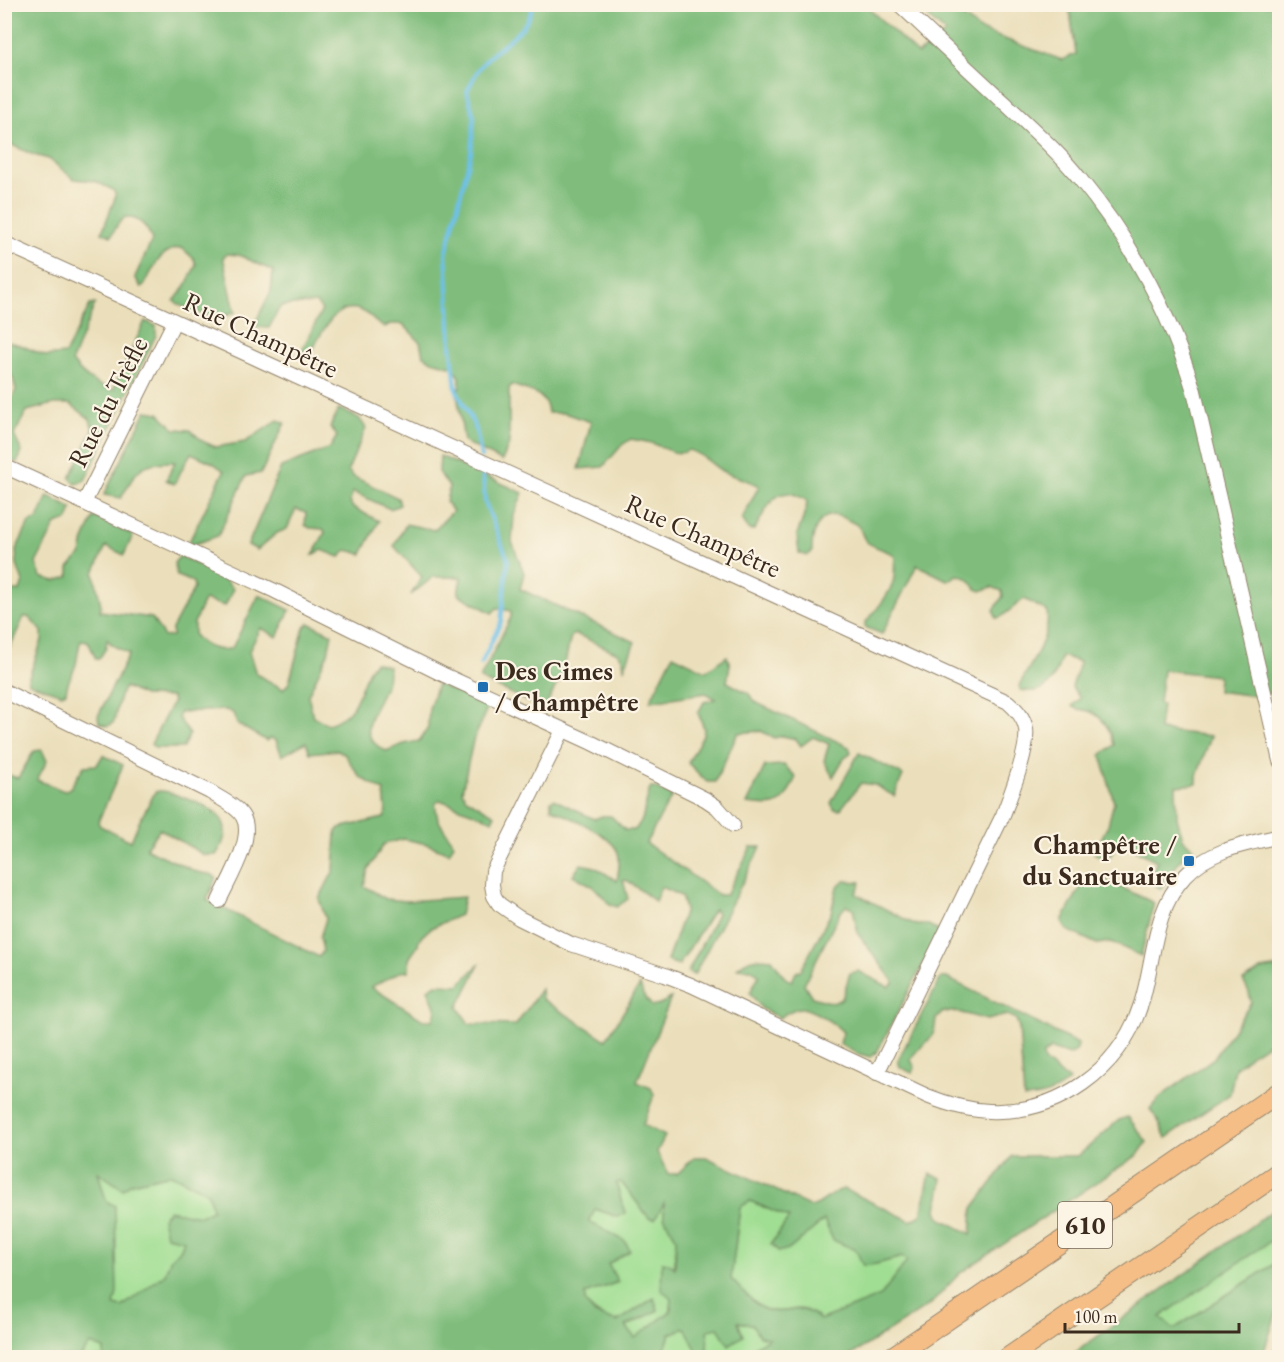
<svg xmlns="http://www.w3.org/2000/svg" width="1284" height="1362" font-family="'EB Garamond',serif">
<rect width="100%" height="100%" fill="#fcf5e5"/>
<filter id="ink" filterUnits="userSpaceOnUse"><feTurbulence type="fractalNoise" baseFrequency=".0167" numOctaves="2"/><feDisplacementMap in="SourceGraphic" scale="12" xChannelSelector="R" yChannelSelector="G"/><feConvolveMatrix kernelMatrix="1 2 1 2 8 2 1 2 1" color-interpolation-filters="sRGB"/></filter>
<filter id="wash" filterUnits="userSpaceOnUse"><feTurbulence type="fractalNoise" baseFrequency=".008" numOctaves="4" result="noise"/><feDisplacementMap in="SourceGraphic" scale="24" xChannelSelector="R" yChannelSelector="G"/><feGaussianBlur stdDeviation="1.35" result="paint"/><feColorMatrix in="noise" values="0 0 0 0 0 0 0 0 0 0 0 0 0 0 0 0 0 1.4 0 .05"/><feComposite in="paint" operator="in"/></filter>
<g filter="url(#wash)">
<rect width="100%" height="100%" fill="#ebdfbb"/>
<g fill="#a0de93" stroke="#6e8458" stroke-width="1.5">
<path d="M98,1172L123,1189L131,1183L171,1174L203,1190L209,1195L212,1210L200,1216L184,1241L181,1249L171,1258L165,1274L122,1307L114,1305L106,1201Z"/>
<path d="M621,1182L650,1218L664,1202V1217L676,1238L671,1311L635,1338L626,1327L658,1310C627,1319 609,1331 585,1302V1294L618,1282L608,1264L625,1241L589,1223L595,1209L618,1217L625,1213L616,1183Z"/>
<path d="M750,1201L789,1218L771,1244L791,1247L824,1220L833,1240L856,1250L876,1264L903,1257L907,1261L881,1296L820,1320C797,1298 791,1317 767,1310C757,1308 739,1287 731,1279L740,1207Z"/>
<path d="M1279,1235V1261L1174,1329L1160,1317Z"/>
<path d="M737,1322L752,1324L770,1338L744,1354V1357L652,1358L666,1346L670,1334L685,1328L707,1351V1330Z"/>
<path d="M90,1344L104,1349V1357L80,1358Z"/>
</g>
<g fill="#80bd7d" stroke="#5e744e" stroke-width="1.5" fill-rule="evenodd">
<path d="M5,5H865L918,54L946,33L914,5H949L980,30L1062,60L1076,54L1069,5H1279V724L1272,693L1256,696L1217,691L1218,676L1163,670L1159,703L1162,704L1159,730L1211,736L1197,776V784L1176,786L1177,818L1183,839L1195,850L1179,861L1162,889L1148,881L1157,861L1123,843L1114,849L1111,855L1100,856L1094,853L1108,825L1114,802L1101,755L1114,745C1111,731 1104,718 1091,712C1084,709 1078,711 1072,706L1080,698L1072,687L1080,662L1062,656C1054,679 1049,696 1021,690L1019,686C1030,664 1051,638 1047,611L1024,599L1001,617L996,618L994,610L1003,596L1002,591L992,587L981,591L976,589C970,580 967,576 956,575L951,580H947L917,565L882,634L865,627V623C874,613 893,591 894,577C895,571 894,564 895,557L893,554C885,550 873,547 867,542C862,538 862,530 858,526C855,523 849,521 846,519C821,506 811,531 812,552L807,556L799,553L797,535L806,510L807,501C776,479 768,508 754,530H749L742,519L759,486C747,479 734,477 722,471C709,463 705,455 689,450C677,458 663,447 651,443C644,441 637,440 631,439L622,445L603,467L579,469L591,422L564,413H548C546,392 530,392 512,385L509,388V444L502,461L464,442L457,393L460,385V377L453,367L432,361L423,355L420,342L403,324H390L385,327C376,325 373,318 366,313C337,295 321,334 311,353L304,354L302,350L322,310L316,303C305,304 290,304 280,307L269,328L253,327L271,291L273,271L239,255L227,254L223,257L235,312C217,322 189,312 174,301L185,287L196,265L194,259L182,248C160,248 153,269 144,286L141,287L135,277L152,240C147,226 140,218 125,217L118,224L111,236L102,232L115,198V193L113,190L95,181L74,179L49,159L34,155L5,142Z"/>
<path d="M95,304L72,361C81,375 97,386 113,390L145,321L156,326V335L85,480L76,484L70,478L93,430L90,419L70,404H54L27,411L14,435L22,452L17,463L5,456V412L16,390L13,378L5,363V341L20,345L46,356L65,354L90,305Z"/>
<path d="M339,409L359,418L366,428L348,470L352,476L398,498L400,505L390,509L353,492L350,501L352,507L379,521L362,554L347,550L340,557L322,550L313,555L325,532L323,529L310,528L305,525L306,513L296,509L287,529L277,533L257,550L248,545L281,467L330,448L337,436L330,427Z"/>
<path d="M146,411L159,413L175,429L190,430L204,442L216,447L245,442L278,420L285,423L261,473L246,476L218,536L191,545L189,542L224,471L213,463L191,453L174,484L166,480L175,462C138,462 138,469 121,498L104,495Z"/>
<path d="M440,456L523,493L514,515L512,542L524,573L520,589L635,642L624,669L623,660L618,653L576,634L571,636L563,672L544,709L480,679L511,617V611L497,608L492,613L458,594L461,577H433L411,595L422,577L394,546L406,524L434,530L453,511L446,502L449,487L439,472Z"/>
<path d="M48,496L72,509L68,520L56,524L36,563L41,577L55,581L69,577V568L81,554L84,540L94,517L133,535L124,555L106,546L94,573L101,605L100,611L152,618L164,637L172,636V629L194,588L193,582L177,576L174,563L180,556L222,577L233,589L225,606L204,600L194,623V635C203,646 217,653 232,648L259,595L290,610L277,637L261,628L249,651L256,674L283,689L289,683L304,628L309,623L332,634L328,653L308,695L313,717L328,724C365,712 355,684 375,662L388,666C388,671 388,676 387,681C379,706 350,733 386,751L404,744L419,741L428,728L429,709L437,684L488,706L473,741L462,791L466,798L495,815L492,820L440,800L435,804L438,820L454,844L449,853L427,844L404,839L384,844L368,870L364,886L386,899L406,901L464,897L460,915L431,928L420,938L417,947L409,959V971L400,972L371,987L423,1020H433L436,1010L428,989L436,984L459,985L480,963L458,1007L469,1024L516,1025L541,989L542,999L606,1040L640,985L643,995L652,1006H657L671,998L637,1082L651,1088L654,1095L643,1125L665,1136L657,1152L668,1174H677L695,1157H706L811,1207C827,1202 831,1191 844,1189L911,1221L921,1215L930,1174L942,1178L937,1210L940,1218L971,1234L973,1208L1012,1156H1078L1119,1120L1128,1117L1147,1142L1138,1155L960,1273L931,1304L848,1357H744L743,1354L769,1338L759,1336L752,1324L738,1322L743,1336L729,1345L718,1328L708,1330L707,1351L700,1357L685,1328L670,1334L666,1346L652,1358H104V1349L90,1344L80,1357H5V774L18,778L34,751L42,750L47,761L37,780L64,791L70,788L84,766L97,765L103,755L123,765L98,822L100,826L131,841L138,824L155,792C164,789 173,794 182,797C213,807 240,821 216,855H204L160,829L147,846V849L197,872L213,875L216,878L207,900L319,957L323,951L320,937L326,919L319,899L334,870L336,832L339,828L384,818L386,812L384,791L360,777L345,755L338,750L310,753L306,742L282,756L276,740L270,738L267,741L237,724L233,713L227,710L180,712L178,717L189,734L183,748H155L151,744L173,701L171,697L144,696L125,687L120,696L114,722L108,726L99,723L98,716L129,654L112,645L107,639L106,648L99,659H96L88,641L81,640C78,648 78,656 76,664C73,674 67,681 66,692L62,694L29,683L28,680L42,640V631L28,617H24L10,647L5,653L4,580L12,591H20L23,582L17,565L16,550L29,523L38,519ZM98,1172L123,1189L131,1183L171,1174L203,1190L209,1195L212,1210L200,1216L169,1210L162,1218L166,1236L184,1240L181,1249L171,1258L165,1274L122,1307L114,1305L117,1293L115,1206L106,1201ZM621,1182L649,1218L655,1219L664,1203V1217L676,1238L675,1268L668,1263L662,1262L661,1290L672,1298L671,1311L635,1338L626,1326L658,1310L654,1298L617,1322L595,1314L585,1302V1294L618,1282L608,1264L630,1251L625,1241L589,1222L595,1209L618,1217L625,1213L616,1183ZM750,1201L789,1218L771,1244L779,1252L791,1248L824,1220L833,1240L856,1250L863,1266L876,1264L902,1257L907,1261L881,1296L820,1320C797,1299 791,1317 767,1310C757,1308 739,1287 731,1279L740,1207Z"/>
<path d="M673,655L706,671L727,656L730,665L727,682L748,693L757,703L849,747L851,752L843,760L833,777L824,761L829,744L813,737L801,746L796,739L783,736L774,738L761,731L738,733L715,782H707L688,763L703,735L704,728L698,713L704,702L716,699L706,693L650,701Z"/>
<path d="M859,753L903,775L894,796L875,785L861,783L840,810L834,809L831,803Z"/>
<path d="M784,765L796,777C782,807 780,808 747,804L765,766Z"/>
<path d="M650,788H655L672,796L646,843L719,895H726L751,847H761L694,975L688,972L717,914L714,909L679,965L667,961L685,910L681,896L661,887L655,901L628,881L623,880L628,899L617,907L610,904L594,887L573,875L581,864L595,867L617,881C618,873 621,861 618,853C612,834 568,817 551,808V801L554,799L594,819L602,816H611L625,830H635L642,820Z"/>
<path d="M1089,872L1154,903L1141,956L1111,942L1097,944L1067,930L1062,921Z"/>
<path d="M845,881L861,882L856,894L916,925H929L940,932L877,1052L870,1057L856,1053L840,1044L843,1032C835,1024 813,1009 801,1008C794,1007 786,1014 779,1018L762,1009L750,993L759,975L752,969L737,968C748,958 758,957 772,959L785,978L792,981L796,972L801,970L831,913L837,887ZM846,906L853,908L858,934L894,982L889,987L858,971L850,973L842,999L833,1003L812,997L804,984L840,913Z"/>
<path d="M1279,967V1037L1253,1053L1235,1068L1230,1094L1166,1138L1159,1122L1150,1109L1159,1098L1214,1058L1251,1003L1249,992L1243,981L1261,970Z"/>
<path d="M941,978H947L1078,1044L1077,1050L1070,1055L1051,1049L1043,1054L1044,1061L1069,1081C1055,1093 1042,1097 1024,1098L1019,1028L1016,1019L1007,1015L987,1020L958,1012H943L936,1019C934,1047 919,1041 911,1060L915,1068L912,1073L900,1067L898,1060Z"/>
<path d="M1279,1206V1235L1160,1317L1174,1329L1279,1261V1306L1262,1357H1069Z"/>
</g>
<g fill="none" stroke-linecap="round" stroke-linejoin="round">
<g stroke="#6dc1e9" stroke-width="4">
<path d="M481,457L476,429L456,389L451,345L446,254L471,152L474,117L467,91C472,83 475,73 481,66C498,43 528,35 533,4"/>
<path d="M481,664L501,622L508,560L485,502L482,464"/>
</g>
</g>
</g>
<g filter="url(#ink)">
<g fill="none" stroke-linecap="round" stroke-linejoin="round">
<defs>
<g id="minor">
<path d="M899,4C935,38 970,71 1006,104C1031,128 1058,151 1080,179C1131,241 1170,313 1194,391L1280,761"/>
<path d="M4,243L1008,702C1016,709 1024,717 1026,729C1029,749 1011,794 1003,815L877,1073"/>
<path d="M4,466L275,591L442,674L592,743L705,799L717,807L733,825"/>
<path d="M84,503L174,322"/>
<path d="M4,691L210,792C221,799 237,806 243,817C255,838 228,881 219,901"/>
<path d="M563,730L493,871L492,885L494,896L499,904L519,918L571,944L665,975L691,985L927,1096C947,1104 968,1110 989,1111C1058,1114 1120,1070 1141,1004C1155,960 1152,912 1185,876C1209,850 1246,844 1280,836"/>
<path d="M1279,1358L1280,1355"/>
</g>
<g id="highway">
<path d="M891,1358L1280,1092"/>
<path d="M1008,1358L1280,1172"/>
</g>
</defs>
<use href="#minor" stroke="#93846c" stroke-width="16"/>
<use href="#highway" stroke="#93846c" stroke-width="22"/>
<use href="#minor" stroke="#fff" stroke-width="14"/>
<use href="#highway" stroke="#f6be87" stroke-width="20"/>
</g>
</g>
<g fill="#1f6fb2" stroke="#fcf5e5" stroke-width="2">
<rect x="477" y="681" width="12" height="12" rx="3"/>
<rect x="1183" y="855" width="12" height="12" rx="3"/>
</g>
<g text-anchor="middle" stroke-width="4.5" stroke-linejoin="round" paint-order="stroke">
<rect fill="#fcf5e5" stroke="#75675a" stroke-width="1.5" x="1058" y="1202" width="54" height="46" rx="4.5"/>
<g font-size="26" font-weight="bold" fill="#3b2a1e">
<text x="1085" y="1234">610</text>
</g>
<g font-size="27" fill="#3b2a1e" stroke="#fcf5e5">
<text transform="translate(261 335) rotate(25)" y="9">Rue Champêtre</text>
<text transform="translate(108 402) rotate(-63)" y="9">Rue du Trèfle</text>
<text transform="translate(703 536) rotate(24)" y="9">Rue Champêtre</text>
</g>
<g font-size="27" font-weight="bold" fill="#3b2a1e" stroke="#fcf5e5" text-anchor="start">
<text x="495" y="680">Des Cimes<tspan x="495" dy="31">/ Champêtre</tspan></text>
<text x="1177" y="854" text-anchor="end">Champêtre /<tspan x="1177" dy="31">du Sanctuaire</tspan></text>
</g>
</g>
<rect width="1284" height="1362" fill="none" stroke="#fcf5e5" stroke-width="24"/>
<path d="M1065 1323v9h174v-9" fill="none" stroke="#3b2a1e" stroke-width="3"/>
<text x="1074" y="1323" font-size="18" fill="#3b2a1e" stroke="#fcf5e5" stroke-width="4.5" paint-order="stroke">100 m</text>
</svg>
